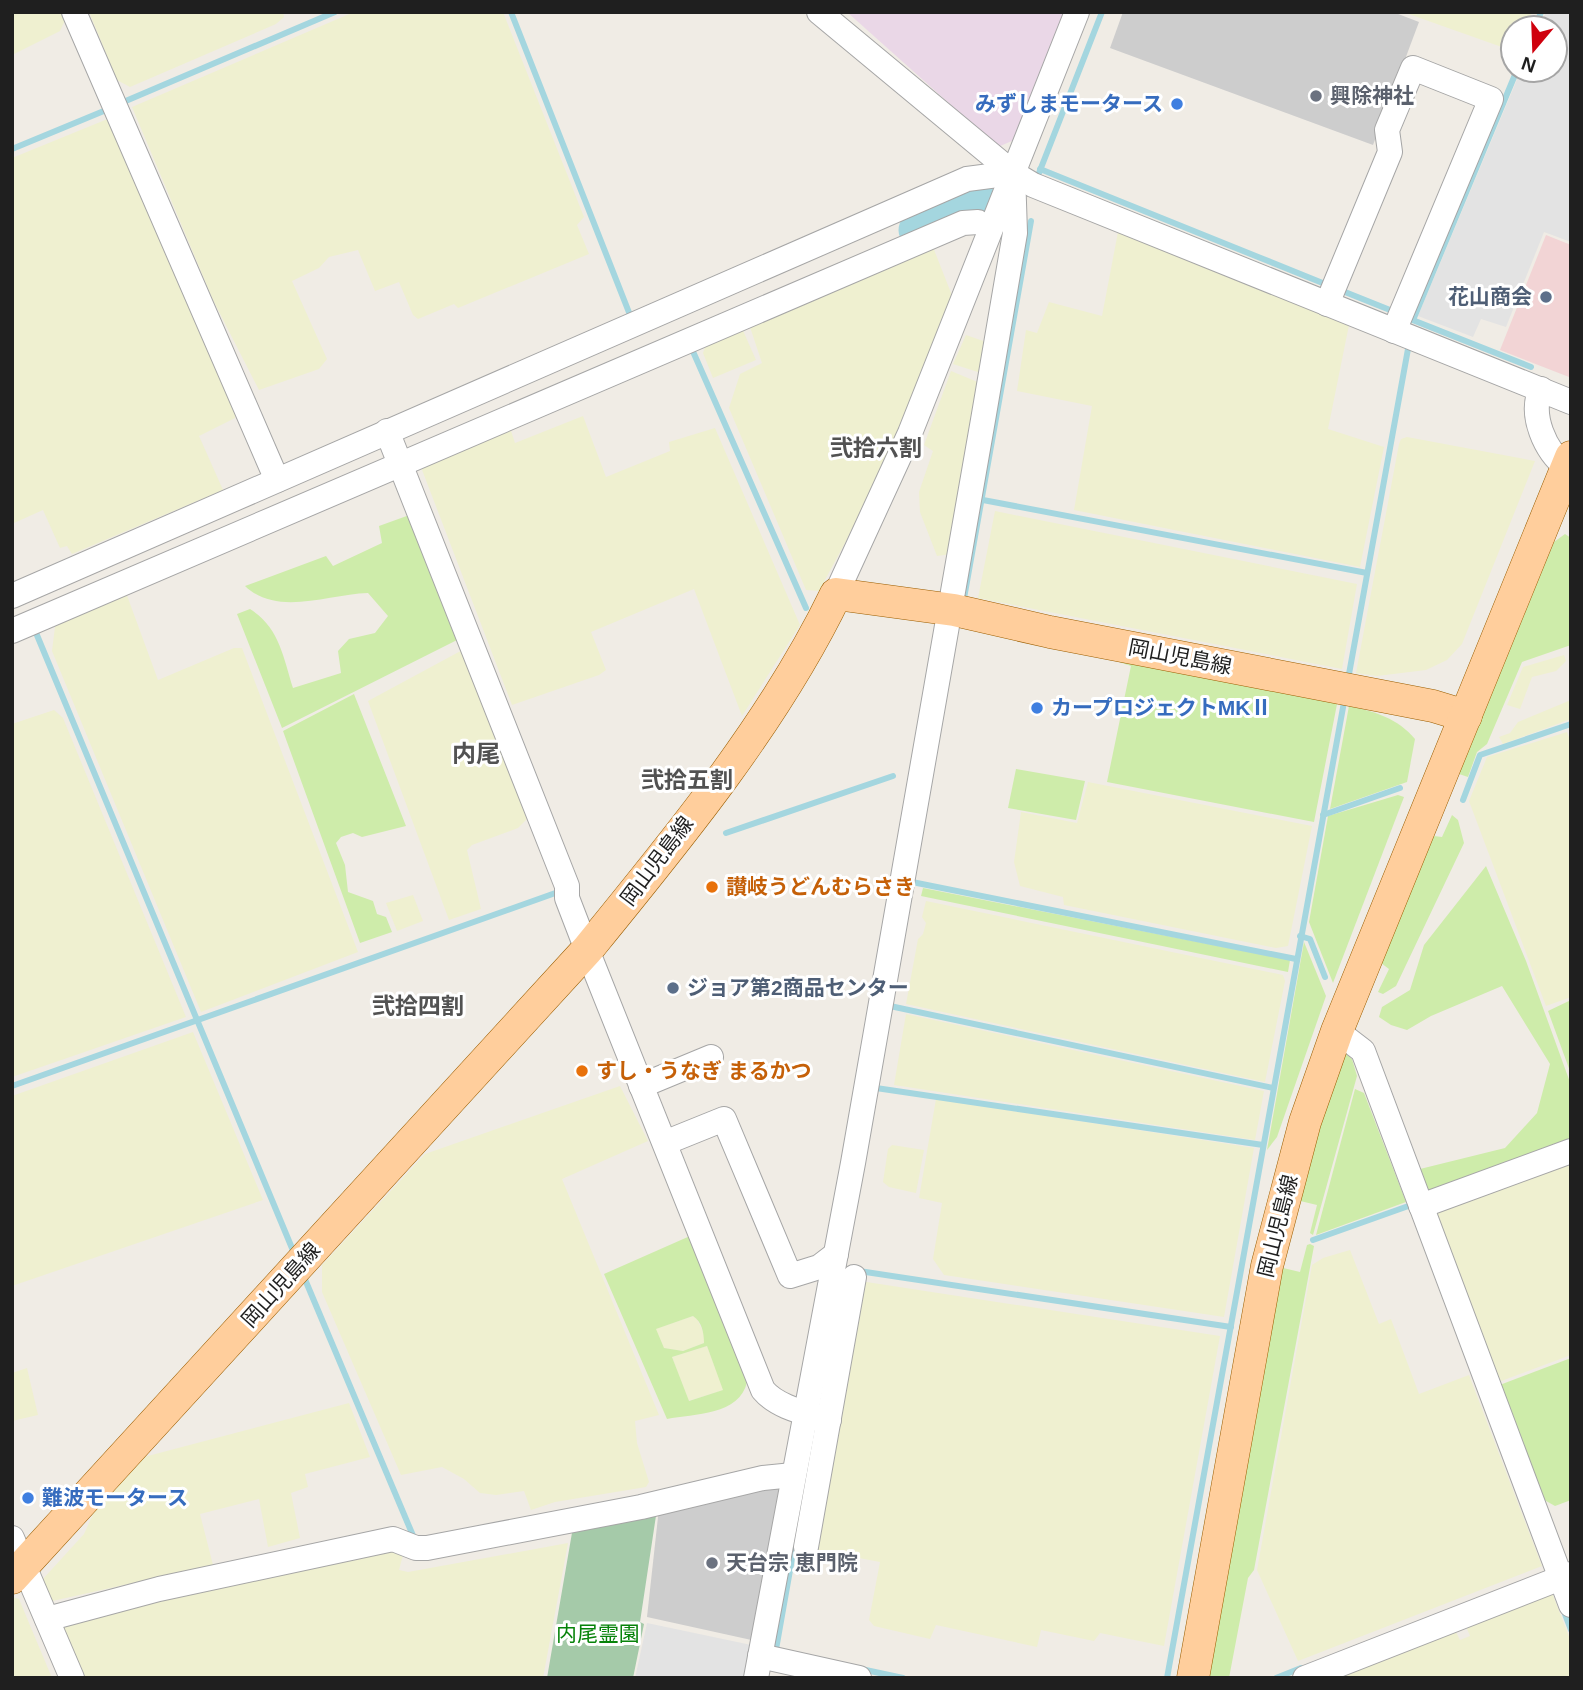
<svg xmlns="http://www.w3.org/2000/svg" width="1583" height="1690" font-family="Arial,'Noto Sans JP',sans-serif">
<rect width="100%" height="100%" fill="#f0ece5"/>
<path fill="#f2d4d5" d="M1546,235L1571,245L1569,377L1500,350Z"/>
<path fill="#ead7e7" d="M847,12H1065L1014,140L998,147Z"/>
<g fill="#cdcdcd">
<path d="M1123,12H1393L1419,22L1373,145L1110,48Z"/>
<path d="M786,1484L756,1641L647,1617L659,1508Z"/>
</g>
<g fill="#eff0d0">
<path d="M12,12H63L66,18L60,31L12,55Z"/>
<path d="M89,12H283L284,17L276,24L130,87L117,80Z"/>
<path d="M354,12H503L584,217L577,225L589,254L458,308L454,304L418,319L413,315L399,282L375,291L358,250L329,257L319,268L292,281L327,359L319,369L259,390L213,300L132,107Z"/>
<path d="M1403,12H1532L1526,28H1513V51Z"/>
<path d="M110,118L235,403V418L199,436L223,490L72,554L67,546L60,548L43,510L14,523L12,520V158Z"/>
<path d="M1118,232L1349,325L1328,429L1384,447L1360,567L1074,510L1092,406L1017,391L1026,330L1037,333L1049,302L1102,316Z"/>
<path d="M931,242L953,298L884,462L845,543L819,591L806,590L729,408L740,374L762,363L748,321Z"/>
<path d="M741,326L756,360L713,378L703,353L708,339Z"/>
<path d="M966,335L989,343L984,374L953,364Z"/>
<path d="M951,371L980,383L951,554L937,556L920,512L919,492L933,451L924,445Z"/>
<path d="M583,416L606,477L670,451L669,442L715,428L800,625L742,716L694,589L591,632L606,670L599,675L512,705L419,462L509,425L515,443Z"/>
<path d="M1407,437L1535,461L1462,644L1447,660L1426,670L1377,676L1356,673L1399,444L1401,439Z"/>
<path d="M995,511L1357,584L1342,669L978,598Z"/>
<path d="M125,590L158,680L234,648H242L358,952L201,1012L52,651L56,619Z"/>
<path d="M468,647L530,808L526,820L518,828L472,845L467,850L481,909L449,920L368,701Z"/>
<path d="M1564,655L1566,661L1556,671L1532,677L1520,709L1507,705L1523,667Z"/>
<path d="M1571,700V719L1503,744L1499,737L1510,733L1518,722Z"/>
<path d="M54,710L63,718L186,1017L12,1077V724Z"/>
<path d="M1567,732L1571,743V997L1546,1006L1469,801L1487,757Z"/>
<path d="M1088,782L1312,826L1288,946L1276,948L1064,905L1063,897L1020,886L1014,862L1021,812L1077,823Z"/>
<path d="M413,895L423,921L397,931L386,903Z"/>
<path d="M926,901L1283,975L1285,981L1265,1082L906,1004L918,939L923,934L926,923L922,917Z"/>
<path d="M906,1014L1264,1091L1255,1140L894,1085Z"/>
<path d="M193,1032L263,1200L12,1286V1096Z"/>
<path d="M620,1086L648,1141L562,1179L659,1415L635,1421L637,1443L649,1482L646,1487L555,1502L531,1510L524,1491L496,1495L480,1493L464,1479L442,1467L401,1475L322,1292V1265L425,1154Z"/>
<path d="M936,1099L1254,1148L1224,1317L944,1275L933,1259L942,1203L919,1198Z"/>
<path d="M892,1145L924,1150L916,1193L889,1187L883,1182L888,1149Z"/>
<path d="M1571,1157V1355L1496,1383L1434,1215L1443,1204Z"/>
<path d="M1350,1250L1379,1324L1391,1319L1419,1394L1469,1375L1542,1566L1298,1661L1257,1570L1312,1265L1323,1258Z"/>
<path d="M860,1281L1220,1336L1164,1646L1100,1633L1094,1641L1041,1630L1037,1647L936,1625L930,1639L874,1626L869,1620L880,1562L812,1549Z"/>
<path d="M693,1316L697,1319L704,1334V1343L683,1351L663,1348L655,1329Z"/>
<path d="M707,1346L724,1390L688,1401L672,1357Z"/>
<path d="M27,1368L38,1415L12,1421V1373Z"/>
<path d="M349,1403L370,1457L305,1474L308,1487L291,1493L300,1538L268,1547L259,1499L200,1514L213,1565L48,1602L42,1580L84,1534L94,1512L144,1457Z"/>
<path d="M568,1543L543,1678H90L78,1673L60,1630L66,1619L379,1548L403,1555L399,1570L408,1572Z"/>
<path d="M1551,1590L1571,1642V1678H1326L1454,1628L1460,1640L1470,1636L1465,1624Z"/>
<path d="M12,1597L19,1599L52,1678H12Z"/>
</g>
<g fill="#ceecaa" fill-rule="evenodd">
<path d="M415,513L463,637L282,728L237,614L250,609C279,627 283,656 293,688L341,673L338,651L349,639L375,633L388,616L368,593C329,594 277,617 245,586L326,556L333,566L382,543L379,526Z"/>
<path d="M1565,534L1571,538V645L1522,662L1487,744L1477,752L1468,777L1459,774L1554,542Z"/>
<path d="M1110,659L1338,699L1314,822L1107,782L1131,666Z"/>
<path d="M354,694L406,826L362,837L353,833L341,837L336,843L345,865L348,892L373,901L377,914L386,917L392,932L360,943L283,731Z"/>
<path d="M1349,706C1376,712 1397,718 1415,739L1407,782L1330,809Z"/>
<path d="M1016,769L1085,781L1076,820L1008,808Z"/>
<path d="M1398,795L1404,797L1333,983L1309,922L1328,816Z"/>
<path d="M1452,815L1458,820L1464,843L1396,986L1383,994L1378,992L1389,969L1381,963L1434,836L1442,837Z"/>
<path d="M1486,866L1526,961L1571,1085V1141L1428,1195L1420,1169L1505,1148L1537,1113L1550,1064L1502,986L1431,1016L1407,1030L1391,1025L1379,1017L1382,1007L1410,990L1424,945Z"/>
<path d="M923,888L1290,960L1288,972L921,896Z"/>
<path d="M1304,942L1326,996L1277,1137L1267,1150Z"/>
<path d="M1571,1000V1074L1548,1011Z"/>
<path d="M1347,1054L1352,1059L1357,1076L1313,1235L1310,1233L1317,1205L1296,1200L1341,1056Z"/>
<path d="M1355,1089L1364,1093L1406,1202L1316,1235Z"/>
<path d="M690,1236L747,1382C740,1415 694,1414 667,1419L604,1274ZM693,1316C702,1322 704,1333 704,1343L683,1351L664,1348L656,1329ZM707,1346L723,1390L689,1401L672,1357Z"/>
<path d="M1310,1244L1314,1246L1254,1570L1248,1578L1229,1678H1206L1279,1267L1300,1272L1307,1245Z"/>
<path d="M1571,1358V1500L1555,1506L1539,1497L1497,1386Z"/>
</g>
<path fill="#a5caa9" d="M657,1509L640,1622L644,1624L633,1678H547L573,1527Z"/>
<g fill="#e3e3e3">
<path d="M1546,12H1571V242L1544,232L1506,327L1481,319L1473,337L1418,316L1521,70H1555V28H1539Z"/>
<path d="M647,1623L756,1646L750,1678H635Z"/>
</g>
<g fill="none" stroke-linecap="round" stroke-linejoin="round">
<g stroke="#a4d6df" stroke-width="6">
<path d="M511,12L630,315"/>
<path d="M1535,28L1541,12"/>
<path d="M121,103L335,12"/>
<path d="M12,149L111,108"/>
<path d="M1040,169L1330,286"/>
<path d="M1039,173L1102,12"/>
<path d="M1340,290L1395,312"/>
<path d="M1405,317L1531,367"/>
<path d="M1413,320L1517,70"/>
<path d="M691,347L806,608"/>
<path d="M983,500L1367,573"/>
<path d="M963,604L1031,221"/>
<path d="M34,628L294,1253"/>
<path d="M1349,674L1408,349"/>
<path d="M1463,800L1480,755L1571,724"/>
<path d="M1323,815L1400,788"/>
<path d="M726,833L893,776"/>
<path d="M912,882L1296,959"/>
<path d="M1300,936L1310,939L1325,977"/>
<path d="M890,1006L1273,1088"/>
<path d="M12,1086L561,891"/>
<path d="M876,1088L1263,1145"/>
<path d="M1313,1240L1414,1204"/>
<path d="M859,1271L1231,1327"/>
<path d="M304,1277L414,1538"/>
<path d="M1563,1609L1571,1630"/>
<path d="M775,1655L795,1542"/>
<path d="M861,1669L903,1678"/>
<path d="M1167,1678L1344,702"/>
<path d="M1276,1678L1301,1668"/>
</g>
<path stroke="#a4d6df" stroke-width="37" d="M917,230L957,212L988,204"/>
<defs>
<g id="minor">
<path d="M74,12L277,480"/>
<path d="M819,12L1013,173L1033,185L1571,402"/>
<path d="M1327,304L1390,152L1387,130L1413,68L1491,99L1394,331"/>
<path d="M1541,389C1529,415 1545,451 1567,468"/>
<path d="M387,431L567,886V898L587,950L763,1390C778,1408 807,1413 829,1420"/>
<path d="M836,594L910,433L1077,12"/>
<path d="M12,596L967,179L1013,173"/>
<path d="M12,631L963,223L978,222"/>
<path d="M1337,1031L1363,1051L1571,1605"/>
<path d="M641,1086L711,1057"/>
<path d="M667,1142L724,1119L790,1276L819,1267L836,1254"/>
<path d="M1421,1206L1571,1151"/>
<path d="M12,1538L72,1678"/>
<path d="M806,1547L854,1277"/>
<path d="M47,1619L159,1589L393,1539L416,1548H427L641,1507L763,1478L793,1475"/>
<path d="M760,1656L859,1678"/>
<path d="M756,1678L853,1163L983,420L1015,233L1013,173"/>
<path d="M1305,1678L1571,1574"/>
</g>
<g id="major">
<path d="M12,1578L587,950C676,841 775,721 836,594L954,610L1050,632L1433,706L1466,716"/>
<path d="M1193,1678L1267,1266L1305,1122L1337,1031L1571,457"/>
</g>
</defs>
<use href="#minor" stroke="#a6a6a6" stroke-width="26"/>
<use href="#major" stroke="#9b5e00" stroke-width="33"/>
<use href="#minor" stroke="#fff" stroke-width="24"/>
<use href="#major" stroke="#ffce9c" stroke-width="32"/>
</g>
<g fill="#6b7280" stroke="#fff" stroke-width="2.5">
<circle cx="1316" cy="96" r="7"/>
<circle cx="712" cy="1563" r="7"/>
</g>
<g fill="#3f7fe0" stroke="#fff" stroke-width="2.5">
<circle cx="1177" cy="104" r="7"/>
<circle cx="1037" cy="708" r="7"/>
<circle cx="28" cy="1498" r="7"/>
</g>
<g fill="#5c6f8a" stroke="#fff" stroke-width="2.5">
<circle cx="1546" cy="297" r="7"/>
<circle cx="673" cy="988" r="7"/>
</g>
<g fill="#e8710a" stroke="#fff" stroke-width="2.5">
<circle cx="712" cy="887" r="7"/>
<circle cx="582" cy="1071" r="7"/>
</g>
<g text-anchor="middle" stroke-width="6" stroke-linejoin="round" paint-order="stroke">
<g font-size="21" font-weight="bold" fill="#5b616d" stroke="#fff" text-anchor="start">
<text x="1330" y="103">興除神社</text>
<text x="726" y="1570">天台宗 恵門院</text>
</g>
<g font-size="21" font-weight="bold" fill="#366cbe" stroke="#fff" text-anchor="start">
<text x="1163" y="111" text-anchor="end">みずしまモータース</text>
<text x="1051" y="715">カープロジェクトMKⅡ</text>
<text x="42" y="1505">難波モータース</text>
</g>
<g font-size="21" font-weight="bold" fill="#4e5e75" stroke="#fff" text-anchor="end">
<text x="1532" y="304">花山商会</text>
<text x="687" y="995" text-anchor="start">ジョア第2商品センター</text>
</g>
<g font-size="21" fill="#1f1f1f" stroke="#fff">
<text transform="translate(1180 657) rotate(11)" y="7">岡山児島線</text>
<text transform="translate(657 861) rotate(-53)" y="7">岡山児島線</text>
<text transform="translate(1278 1226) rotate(-76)" y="7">岡山児島線</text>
<text transform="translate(281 1285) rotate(-48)" y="7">岡山児島線</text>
</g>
<g font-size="21" font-weight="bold" fill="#c56008" stroke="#fff" text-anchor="start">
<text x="726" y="894">讃岐うどんむらさき</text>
<text x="596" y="1078">すし・うなぎ まるかつ</text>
</g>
<g font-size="21" fill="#07830a" stroke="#fff">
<text x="598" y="1641">内尾霊園</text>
</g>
<g font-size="23" font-weight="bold" fill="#525252" stroke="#fff">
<text x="876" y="456">弐拾六割</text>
<text x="687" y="788">弐拾五割</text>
<text x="418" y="1014">弐拾四割</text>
</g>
<g font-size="24" font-weight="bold" fill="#525252" stroke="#fff">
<text x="476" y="762">内尾</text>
</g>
</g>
<rect width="1583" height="1690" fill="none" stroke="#1f1f1f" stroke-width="28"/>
<g transform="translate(1534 49) rotate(199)"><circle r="33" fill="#ffffff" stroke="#a5a5a5" stroke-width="2"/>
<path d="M0-5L12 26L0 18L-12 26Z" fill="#cf000d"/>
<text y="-10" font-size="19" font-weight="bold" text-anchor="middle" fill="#1f1f1f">N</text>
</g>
</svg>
